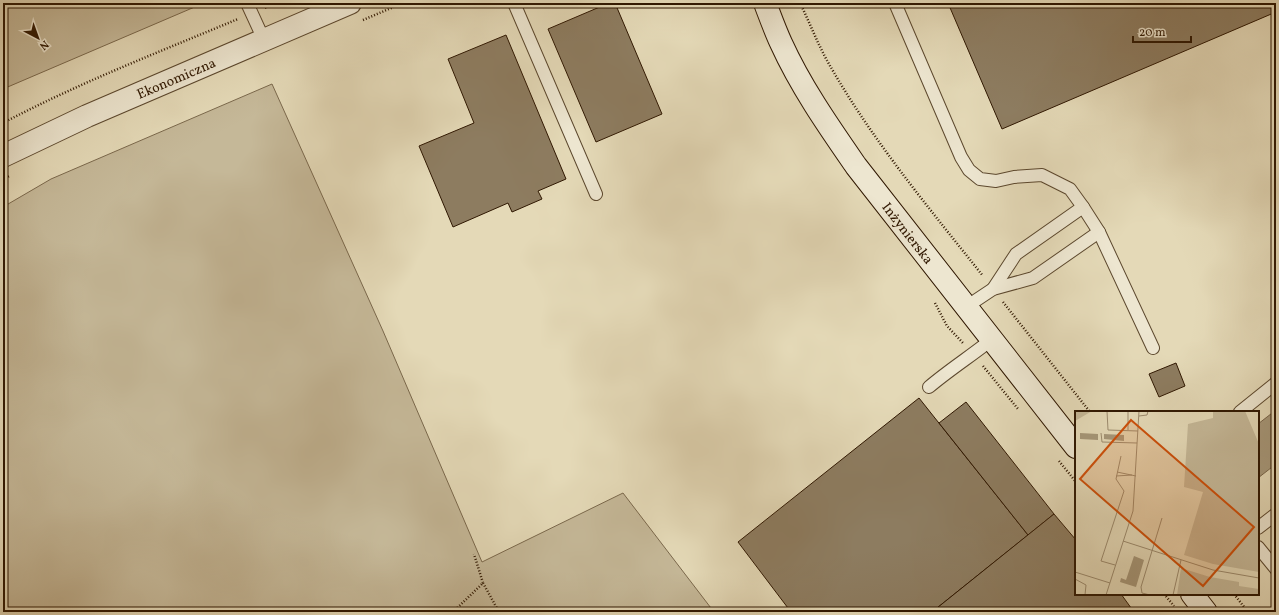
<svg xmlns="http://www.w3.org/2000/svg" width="1279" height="615" font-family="Vollkorn,serif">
<rect width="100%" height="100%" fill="#e4d9b7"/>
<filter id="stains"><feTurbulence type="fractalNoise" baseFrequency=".005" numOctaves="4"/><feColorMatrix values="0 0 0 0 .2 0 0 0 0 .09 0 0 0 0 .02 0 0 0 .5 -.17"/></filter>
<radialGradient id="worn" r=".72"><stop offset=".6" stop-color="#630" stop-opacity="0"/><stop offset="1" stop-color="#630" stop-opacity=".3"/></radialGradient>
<g fill="#c5b898" stroke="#7a684c">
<path d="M3,3H204L3,89Z"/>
<path d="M272,84L383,331L482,562L623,493L714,612H3V207L51,179Z"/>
</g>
<path fill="#a69779" stroke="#766449" d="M1276,410V464L1258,478V424Z"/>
<g fill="#8d7c60" stroke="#2f1701">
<path d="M609,3H615L662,114L596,142L548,29Z"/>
<path d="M948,3H1276V12L1002,129Z"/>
<path d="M506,35L566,179L538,191L542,199L512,212L508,203L453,227L419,146L474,123L448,59Z"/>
<path d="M1176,363L1185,386L1159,397L1149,374Z"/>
<path d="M919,398L1028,535L932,612H791L738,542Z"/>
<path d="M966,402L1054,514L1028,535L939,423Z"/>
<path d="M1054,514L1076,540V594H1121L1134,612H932Z"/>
</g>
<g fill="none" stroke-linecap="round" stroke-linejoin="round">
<defs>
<g id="lane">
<path d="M247,3L264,40"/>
<path d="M514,3L596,194"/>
<path d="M895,3L961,157L969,170L980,179L996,181L1014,177L1042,175L1070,189L1083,207L1099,232L1153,348"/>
<path d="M993,289L1016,254L1083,207"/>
<path d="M966,307L993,289L1033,278L1099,232"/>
<path d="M929,387C949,370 971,356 991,340"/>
<path d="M1240,412L1276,383"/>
<path d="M1258,528L1276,514"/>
<path d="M1258,547L1276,569"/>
</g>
<path id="street" d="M3,156L87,116L350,3"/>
<g id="secondary">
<path d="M765,3C770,16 775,30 781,43C801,87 829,127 856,166L1076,447"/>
<path d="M1192,594L1206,612"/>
</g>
</defs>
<use href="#lane" stroke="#5c482e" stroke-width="14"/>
<use href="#street" stroke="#5c482e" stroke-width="24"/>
<use href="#secondary" stroke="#2f1701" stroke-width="24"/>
<g stroke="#2f1701" stroke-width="2.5" stroke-dasharray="1 2" stroke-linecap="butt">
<path d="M800,3C810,23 818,45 829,64C872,140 929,208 983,276"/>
<path d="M265,8L275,3"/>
<path d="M363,20L403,3"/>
<path d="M3,123C79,83 159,52 238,19"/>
<path d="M3,180L9,176"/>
<path d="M1003,302L1090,412"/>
<path d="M935,303L947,326L963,343"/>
<path d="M983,366L1018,409"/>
<path d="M1059,461L1076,482"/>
<path d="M483,583L499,612"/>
<path d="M1164,594L1174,606"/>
<path d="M1234,594L1248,612"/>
<path d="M3,604L8,612"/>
<path d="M453,612L483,583L474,554"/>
</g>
<use href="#lane" stroke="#ede6d0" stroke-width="12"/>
<use href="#street" stroke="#ede6d0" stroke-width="22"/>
<use href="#secondary" stroke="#ede6d0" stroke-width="22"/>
</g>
<g text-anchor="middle" stroke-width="3" stroke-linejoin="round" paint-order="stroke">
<g font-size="14" fill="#2f1701" stroke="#ede6d0">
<text transform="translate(176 78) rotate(-23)" y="5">Ekonomiczna</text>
<text transform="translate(908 233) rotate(52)" y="5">Inżynierska</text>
</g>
</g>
<g transform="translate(1075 411)">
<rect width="184" height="184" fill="#e4d9b7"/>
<path d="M1,0H17L0,10ZM138,0H170L184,33V161L138,153L109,144L128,81L109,76L113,13L138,7ZM106,157L135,166L164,171V175L184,178V184H102Z" fill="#c5b898"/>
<path d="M5,22L23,23V29L5,28ZM29,23L49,24V30L29,28ZM59,145L69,149L61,176L45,171L46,167L51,169Z" fill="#a69779"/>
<path fill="none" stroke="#9c8b6e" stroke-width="1" d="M32,0L33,19L63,20M64,5L72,4L73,0M53,19V0M26,22L27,31L62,32M42,61L61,65M41,65L57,64M48,130L138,159L184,167M40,154L26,150L49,80L41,68L46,45M0,161L35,172M0,168L11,174L10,184M31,184L58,100L64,0M75,184L67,182L66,176L87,107M98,184L106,149"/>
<path fill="#cc4f0a" fill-opacity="0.15" stroke="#cc4f0a" stroke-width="2" d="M56,9L179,116L128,175L5,68Z"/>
<rect width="184" height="184" fill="none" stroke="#2f1701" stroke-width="2"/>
</g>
<rect width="1279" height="615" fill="none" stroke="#e4d9b7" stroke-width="16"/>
<rect x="4" y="4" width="1271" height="607" fill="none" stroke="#2f1701" stroke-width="2"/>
<rect x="8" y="8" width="1263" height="599" fill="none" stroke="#2f1701"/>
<g transform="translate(38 38) rotate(139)" stroke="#ede6d0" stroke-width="3" paint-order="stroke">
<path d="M0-3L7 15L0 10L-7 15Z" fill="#2f1701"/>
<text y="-6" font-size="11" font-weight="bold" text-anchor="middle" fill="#2f1701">N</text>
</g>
<path d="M1133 36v6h58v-6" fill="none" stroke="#2f1701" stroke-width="2"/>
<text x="1139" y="36" font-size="12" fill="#2f1701" stroke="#ede6d0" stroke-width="3" paint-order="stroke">20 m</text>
<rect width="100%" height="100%" filter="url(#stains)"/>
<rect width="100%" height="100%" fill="url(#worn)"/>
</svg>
